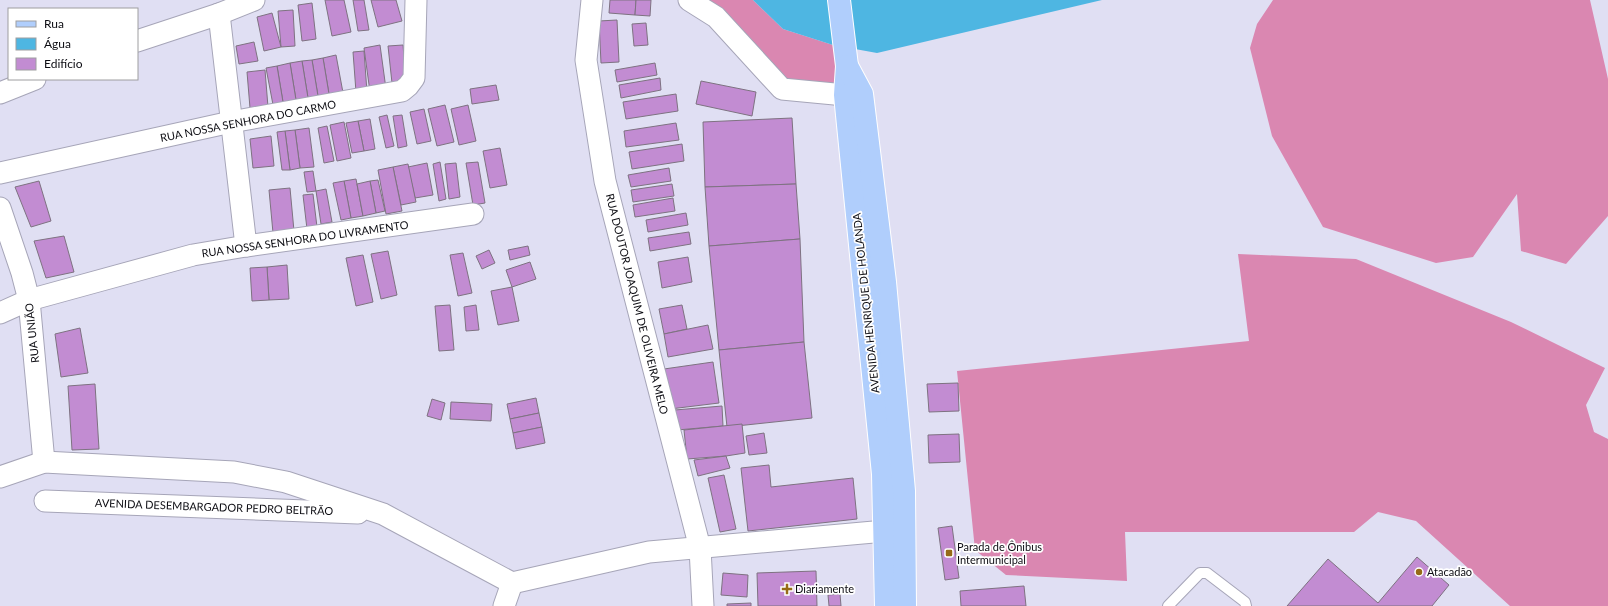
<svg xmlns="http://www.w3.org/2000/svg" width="1608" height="606" font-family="Lato,sans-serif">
<rect width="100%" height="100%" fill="#e0dff3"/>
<g fill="#da87b1">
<path d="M701,0H753L783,29L833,45L839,88L785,85Z"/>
<path d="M1273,0H1590L1608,79V216L1566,264L1521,251L1517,194L1473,257L1436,263L1323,227L1272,136L1250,48L1257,24Z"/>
<path d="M1238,254L1356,259L1511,322L1605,368L1586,405L1594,432L1608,439V606H1510L1416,521L1378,512L1354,532H1125L1127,581L1006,575L975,550L957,371L1249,341Z"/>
</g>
<path fill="#4eb6e2" d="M753,0H1102L877,53L833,45L783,29Z"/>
<g fill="#c28cd2" stroke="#7e7281">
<path d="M325,0H344L351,32L332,36Z"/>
<path d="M353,0H364L369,30L358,31Z"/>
<path d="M371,0H396L402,21L378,27Z"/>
<path d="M610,0H636L635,15L609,13Z"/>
<path d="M636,0H651L650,16L635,15Z"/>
<path d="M312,3L316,39L302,41L298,5Z"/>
<path d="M293,10L295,46L281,47L278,11Z"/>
<path d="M272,13L281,47L264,51L257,17Z"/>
<path d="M617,20L619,62L601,63L599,21Z"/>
<path d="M646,23L648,45L634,46L632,24Z"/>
<path d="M254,42L258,61L239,64L236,46Z"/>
<path d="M380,45L386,89L370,92L364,48Z"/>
<path d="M403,45L406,82L392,83L388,46Z"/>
<path d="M364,51L367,92H356L353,52Z"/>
<path d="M336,55L344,98L330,100L323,58Z"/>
<path d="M323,58L330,100L319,102L312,60Z"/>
<path d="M312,60L319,102L309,104L302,61Z"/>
<path d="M302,61L309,104L297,106L290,63Z"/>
<path d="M290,63L297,106L284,108L277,66Z"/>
<path d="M655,63L657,75L617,82L615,70Z"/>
<path d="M277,66L284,108L274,110L266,68Z"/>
<path d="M265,70L268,107L250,108L247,72Z"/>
<path d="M660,78L661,90L621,98L619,85Z"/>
<path d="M701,81L756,92L752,116L696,104Z"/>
<path d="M496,85L499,100L472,104L470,89Z"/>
<path d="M676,94L678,111L626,119L623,102Z"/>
<path d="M445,105L454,142L437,146L428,109Z"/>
<path d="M468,105L476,141L459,145L451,109Z"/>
<path d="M424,109L431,141L417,144L410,112Z"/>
<path d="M387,115L394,146L386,148L379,117Z"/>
<path d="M402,115L407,146L398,148L393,116Z"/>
<path d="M792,118L796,184L705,187L703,122Z"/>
<path d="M370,119L375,149L364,151L358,121Z"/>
<path d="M358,121L364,151L352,153L346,123Z"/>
<path d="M344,122L351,158L337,161L330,125Z"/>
<path d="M676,123L679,140L626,147L624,131Z"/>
<path d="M327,126L334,161L324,163L318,128Z"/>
<path d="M309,128L314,167L300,168L295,130Z"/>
<path d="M295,130L300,168L290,170L285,131Z"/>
<path d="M285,131L290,170H282L277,132Z"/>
<path d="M271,136L274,166L253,168L250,139Z"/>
<path d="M682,144L684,161L632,169L629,152Z"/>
<path d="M500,148L507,185L490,188L483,151Z"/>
<path d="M440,162L446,199L439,201L433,164Z"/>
<path d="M478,162L485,203L473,205L466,163Z"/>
<path d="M427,163L433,195L415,198L408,167Z"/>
<path d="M456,163L460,197L449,199L445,164Z"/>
<path d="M408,164L416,202L401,205L393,167Z"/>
<path d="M393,167L402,211L386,214L378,170Z"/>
<path d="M669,168L671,181L631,187L628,175Z"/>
<path d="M313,171L316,191L307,192L304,172Z"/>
<path d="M356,179L363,216L351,218L344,181Z"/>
<path d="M378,180L385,211L376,213L370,181Z"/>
<path d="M39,181L51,221L31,227L15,187Z"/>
<path d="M344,181L351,218L341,220L333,183Z"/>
<path d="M370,181L376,213L363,216L357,184Z"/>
<path d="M672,184L674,196L633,202L631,190Z"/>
<path d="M796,184L800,239L709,246L705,187Z"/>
<path d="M290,188L294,231L273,233L269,190Z"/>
<path d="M326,189L332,222L321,224L316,191Z"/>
<path d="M313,194L317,227L307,229L303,195Z"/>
<path d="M673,198L675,211L635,217L633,205Z"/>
<path d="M686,213L688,225L648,232L646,220Z"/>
<path d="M689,232L691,244L650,251L648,238Z"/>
<path d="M64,236L74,272L46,278L34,241Z"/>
<path d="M800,239L804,342L719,350L709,246Z"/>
<path d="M528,246L530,255L510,260L508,250Z"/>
<path d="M489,250L495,263L482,269L476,256Z"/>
<path d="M388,251L397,295L381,299L371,254Z"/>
<path d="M463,253L472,293L458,296L450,255Z"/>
<path d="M363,255L373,302L356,306L346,258Z"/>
<path d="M688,257L692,282L662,288L658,262Z"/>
<path d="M530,262L536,279L512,287L506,270Z"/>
<path d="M287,265L289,299L269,300L267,267Z"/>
<path d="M267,267L269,300L252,301L250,268Z"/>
<path d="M512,287L519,321L498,325L491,291Z"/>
<path d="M450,305L454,350L439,351L435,306Z"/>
<path d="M476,305L479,330L466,331L464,307Z"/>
<path d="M682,305L687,329L664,334L659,309Z"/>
<path d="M708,325L713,349L668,357L664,334Z"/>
<path d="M80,328L88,373L61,377L55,334Z"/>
<path d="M804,342L812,418L727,427L719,350Z"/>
<path d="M713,362L719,403L670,409L664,369Z"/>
<path d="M958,383L959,411L929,412L927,384Z"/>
<path d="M95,384L99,449L72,450L68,386Z"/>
<path d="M536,398L539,413L510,419L507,404Z"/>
<path d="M432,399L445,403L441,420L427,416Z"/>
<path d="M451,402L492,404L491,421L450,419Z"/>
<path d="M722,406L723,426L677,430L675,410Z"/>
<path d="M539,413L542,427L513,433L510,419Z"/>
<path d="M742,424L745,453L726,456L687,459L684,430Z"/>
<path d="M542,427L545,443L516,449L513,433Z"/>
<path d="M764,433L767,453L749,455L746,436Z"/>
<path d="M959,434L960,462L929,463L928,435Z"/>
<path d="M726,456L730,468L698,476L694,460Z"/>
<path d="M769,465L771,487L853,478L857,519L748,531L741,468Z"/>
<path d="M724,475L736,529L720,532L708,478Z"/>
<path d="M952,526L959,578L945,580L938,528Z"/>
<path d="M1417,557L1449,585L1432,606H1287L1328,559L1378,603Z"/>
<path d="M816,571L817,606H758L757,573Z"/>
<path d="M723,573L748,575L747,597L721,595Z"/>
<path d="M1024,586L1026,606H961L960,591Z"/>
<path d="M840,594L841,606H829L828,595Z"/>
<path d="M751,603V606H727V604Z"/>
</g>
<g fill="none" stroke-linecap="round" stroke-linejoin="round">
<defs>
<path id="service" d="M1168,606L1200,573H1207L1245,602L1246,606"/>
<g id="minor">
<path d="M592,0L586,60L605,181L700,548L703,606"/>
<path d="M689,0L716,17L782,89L845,95"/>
<path d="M219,14L246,246"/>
<path d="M137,41L219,14L254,0"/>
<path d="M0,93L35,79"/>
<path d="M0,173L231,122L402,91L408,86L414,78L416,0"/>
<path d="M0,208L22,273L29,300L44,462"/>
<path d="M0,313L29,300L193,255L246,246L473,214"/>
<path d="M0,477L44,462L234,472L286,482L383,514L512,583"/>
<path d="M45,501L358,513"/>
<path d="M512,583L649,552L885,531"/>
<path d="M504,606L512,583"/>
</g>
<g id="primary">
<path d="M839,0L847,66L845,95L883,474L886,606"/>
<path d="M847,66L862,94L885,282L904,491L905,606"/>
</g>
</defs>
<use href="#service" stroke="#a6a5b8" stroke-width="12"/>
<use href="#minor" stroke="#a6a5b8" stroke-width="23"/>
<use href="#primary" stroke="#fff" stroke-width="24"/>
<use href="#service" stroke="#fff" stroke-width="10"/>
<use href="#minor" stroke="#fff" stroke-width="21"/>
<use href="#primary" stroke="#b0cefc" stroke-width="22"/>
</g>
<g fill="#966a17" stroke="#fff" stroke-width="1.5">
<rect x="945" y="549" width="8" height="8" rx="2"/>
<circle cx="1419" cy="572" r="4"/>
<path d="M785 583h4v4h4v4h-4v4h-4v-4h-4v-4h4z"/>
</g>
<g text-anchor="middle" stroke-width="3.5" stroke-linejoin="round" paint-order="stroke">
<g font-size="11" fill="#0c0c12" stroke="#fff">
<text transform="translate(248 121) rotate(-11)" y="4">RUA NOSSA SENHORA DO CARMO</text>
<text transform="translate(305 239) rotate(-8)" y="4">RUA NOSSA SENHORA DO LIVRAMENTO</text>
<text transform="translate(866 303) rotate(-96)" y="4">AVENIDA HENRIQUE DE HOLANDA</text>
<text transform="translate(637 304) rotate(76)" y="4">RUA DOUTOR JOAQUIM DE OLIVEIRA MELO</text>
<text transform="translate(32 333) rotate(-96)" y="4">RUA UNIÃO</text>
<text transform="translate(214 507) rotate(2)" y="4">AVENIDA DESEMBARGADOR PEDRO BELTRÃO</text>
</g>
<g font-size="11" fill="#0c0c12" stroke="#fff" text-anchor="start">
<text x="957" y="551">Parada de Ônibus<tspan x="957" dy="13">Intermunicipal</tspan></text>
<text x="1427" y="576">Atacadão</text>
<text x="795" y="593">Diariamente</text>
</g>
</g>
<rect x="8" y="8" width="130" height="72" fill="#ffffff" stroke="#9e9ea0"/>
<rect x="16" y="21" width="20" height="6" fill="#b0cefc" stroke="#9e9ea0"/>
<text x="44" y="28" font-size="12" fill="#0c0c12">Rua</text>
<rect x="16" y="38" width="20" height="12" fill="#4eb6e2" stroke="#9e9ea0"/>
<text x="44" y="48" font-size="12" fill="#0c0c12">Água</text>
<rect x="16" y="58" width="20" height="12" fill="#c28cd2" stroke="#9e9ea0"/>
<text x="44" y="68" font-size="12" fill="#0c0c12">Edifício</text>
</svg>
